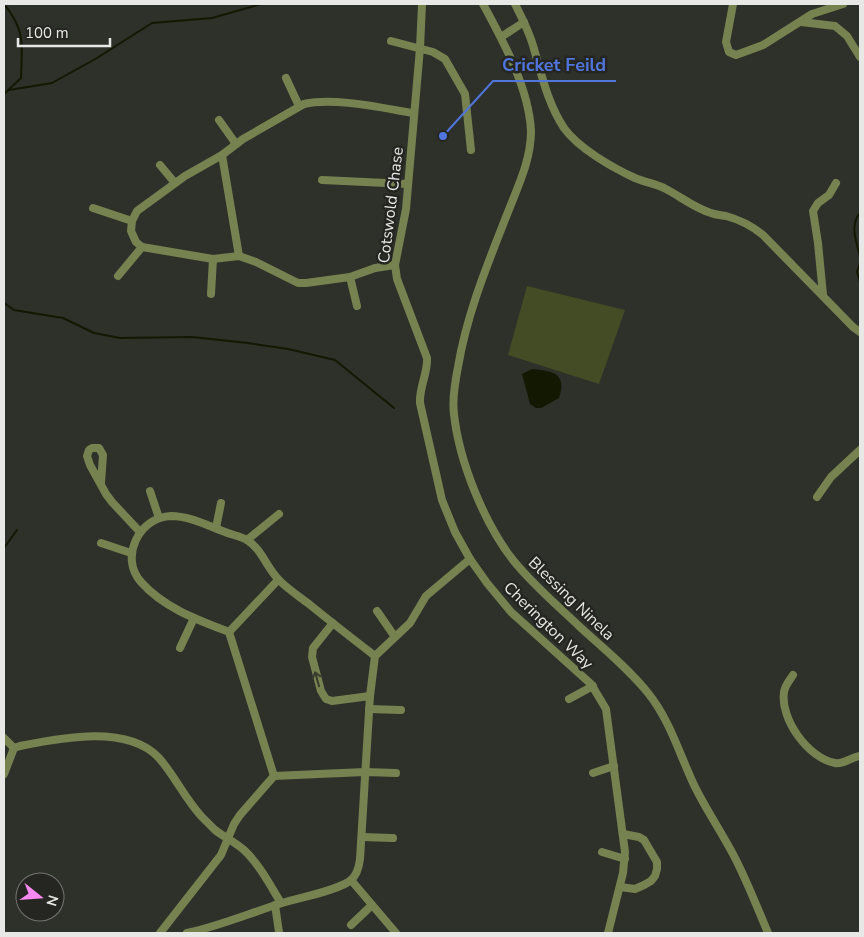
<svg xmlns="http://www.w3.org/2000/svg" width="864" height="937" font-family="'Nunito Sans',sans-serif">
<rect width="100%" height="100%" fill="#2e302a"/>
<path fill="#434c24" d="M527,286L625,310L599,384L508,355Z"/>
<path fill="#131802" d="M532,369C554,371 567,374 559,398L541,408H536L530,404L522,374Z"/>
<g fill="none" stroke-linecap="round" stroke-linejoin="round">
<g stroke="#131802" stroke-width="2">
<path d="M4,4C26,31 22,45 21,78L4,94"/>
<path d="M9,90L52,83L97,58L152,23L212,18L261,4"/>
<path d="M860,213C849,225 857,243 860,257"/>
<path d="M860,263L857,272L860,282"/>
<path d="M4,303L14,310L63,318L94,333L120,338L192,337L248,343L288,349L335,360L394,408"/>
<path d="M4,548L17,530"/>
</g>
<g stroke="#768250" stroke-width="8">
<path d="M422,4L420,48L406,209L395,265L397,279L427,358C428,373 419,387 420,403L442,500L455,532L470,559L487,583L511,612L591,684L606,709L625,852L623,873L608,933"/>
<path d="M483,4C503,41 529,88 531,131C531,160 518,186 508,212C488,263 467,313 458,367C455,382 452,399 454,414C459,461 484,523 513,560C532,584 557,605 580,627C603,648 628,668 648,693C670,720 680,756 695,787C707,811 722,833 734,856C747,881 757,907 768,933"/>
<path d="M515,4C522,18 530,33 534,49C542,76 548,104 564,128C578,148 613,168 635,178C645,182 655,184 664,188C680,196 694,208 711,213C716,215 721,215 726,216C741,220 752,226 763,235L853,327L860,332"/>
<path d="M733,4L726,42L729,52L736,55L763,45L812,14L843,4"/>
<path d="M801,22L835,26L847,36L860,57"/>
<path d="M501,37L524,22"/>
<path d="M391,41L433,52L445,59L465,94L471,150"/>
<path d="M286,78L299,106"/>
<path d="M219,120L236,144"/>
<path d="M222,155L239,256"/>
<path d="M160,165L175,183"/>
<path d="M322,180L408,184"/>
<path d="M93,208L132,221"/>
<path d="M395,265L375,268L350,277L306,283H298L256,262L239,256L213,259L142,247L136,242L131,231L132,221L137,211L185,176L222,155L243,139L304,104C334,97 382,108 413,113"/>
<path d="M118,276L142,247"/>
<path d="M350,277L357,306"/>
<path d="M211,294L213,259"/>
<path d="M823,295L818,243L813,211L818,203L829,195L836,183"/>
<path d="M101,483L103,455L99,448H92L89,450L87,456L90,465L106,494L112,502L140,532"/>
<path d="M150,491L159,518"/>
<path d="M817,497L831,477L860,450"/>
<path d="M216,528L221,503"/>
<path d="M247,540L279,514"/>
<path d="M101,543L131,553"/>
<path d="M377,611L395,637"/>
<path d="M333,623L313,648L312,657L321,691L326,699L332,701L370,696"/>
<path d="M229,632L278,580"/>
<path d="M180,648L194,618"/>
<path d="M793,675C790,680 785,685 784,692C780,719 808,758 835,763C844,765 851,757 860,756"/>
<path d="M569,699L593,686"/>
<path d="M369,709L401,710"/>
<path d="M4,738L14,748"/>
<path d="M593,773L614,766"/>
<path d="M4,774L14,748L20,746C60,738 128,724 159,758C175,776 185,799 202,817C206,821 211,826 215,830C224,837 235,842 244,850C259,864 270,885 281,903"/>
<path d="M274,776L229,632C198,620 164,608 141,582C119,558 139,517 171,516C190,516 208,526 225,532C232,535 240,536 247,540C262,549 267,569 280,581C289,590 300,597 309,604C331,622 353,639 375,656"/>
<path d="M274,776L365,772L396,773"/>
<path d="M362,837L393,838"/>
<path d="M602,852L625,859"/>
<path d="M351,880L396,933"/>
<path d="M620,887L635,889L644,885L651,881L655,876L657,869V862L644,840L639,837L623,834"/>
<path d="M275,905L279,932"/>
<path d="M351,925L372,905"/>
<path d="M160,933L221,855L234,824L240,815L274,776"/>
<path d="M187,933C220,926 250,913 282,903C298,898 340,890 351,880C357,875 359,867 360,859L370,696L375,656L410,623L426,596L470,559"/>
</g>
</g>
<defs><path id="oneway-shaft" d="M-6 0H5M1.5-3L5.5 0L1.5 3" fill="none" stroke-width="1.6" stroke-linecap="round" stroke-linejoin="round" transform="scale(1.25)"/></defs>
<use stroke="#393d2d" href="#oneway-shaft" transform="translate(317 679) rotate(-106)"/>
<g text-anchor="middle" stroke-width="5" stroke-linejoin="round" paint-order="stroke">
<g font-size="16" fill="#e8e9e6" stroke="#252621">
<text transform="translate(390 205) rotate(-83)" y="6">Cotswold Chase</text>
<text transform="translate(572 598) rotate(44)" y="6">Blessing Ninela</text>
<text transform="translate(549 625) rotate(44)" y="6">Cherington Way</text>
</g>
</g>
<path fill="none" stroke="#5075dc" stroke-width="2" d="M443 136L493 81H616"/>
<circle fill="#5075dc" stroke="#252621" stroke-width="2" cx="443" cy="136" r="5"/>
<g font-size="18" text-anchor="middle" font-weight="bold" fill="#5075dc" stroke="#252621" stroke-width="5" stroke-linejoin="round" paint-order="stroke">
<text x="554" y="71">Cricket Feild</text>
</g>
<rect width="864" height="937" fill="none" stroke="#e8e9e6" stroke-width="10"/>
<g transform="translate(40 897) rotate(107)"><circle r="24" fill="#252621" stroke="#737470"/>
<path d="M0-4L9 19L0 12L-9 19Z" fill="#f589ef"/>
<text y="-8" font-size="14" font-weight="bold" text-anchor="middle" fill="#e8e9e6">N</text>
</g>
<path d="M18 38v8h92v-8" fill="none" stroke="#e8e9e6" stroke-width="2.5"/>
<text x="25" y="38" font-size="15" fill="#e8e9e6" stroke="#252621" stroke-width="4" paint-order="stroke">100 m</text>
</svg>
